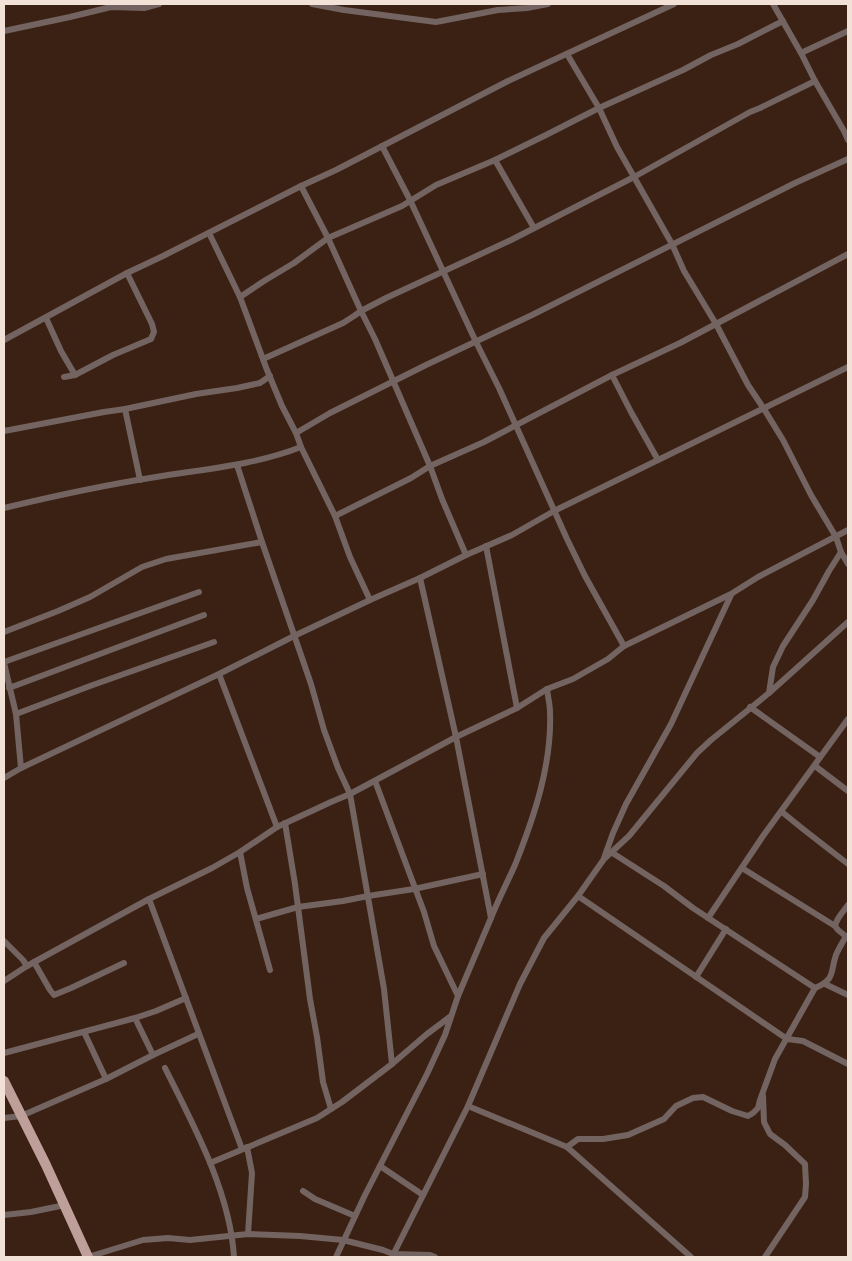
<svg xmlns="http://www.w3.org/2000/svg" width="852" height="1261" font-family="Karla,sans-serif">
<rect width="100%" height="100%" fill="#3a2113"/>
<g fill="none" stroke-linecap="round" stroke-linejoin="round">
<g stroke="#736461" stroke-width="6">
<path d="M312,4L344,10L436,22L498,10L527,8L548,4"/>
<path d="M773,4L801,53L815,81L844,131L848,140"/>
<path d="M4,31L70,17L111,7L144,8L159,4"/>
<path d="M801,53L848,31"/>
<path d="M567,54L599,108L617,147L672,244L684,271L716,324L748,385L764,409L783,440L811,495L836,537L841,552L848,564"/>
<path d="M382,146L410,200L476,342L499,388L567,539L585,576L624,646"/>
<path d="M495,160L534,228"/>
<path d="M301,186L328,238L361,311L375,339L430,466L442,499L466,555"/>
<path d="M209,233L240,297L267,370L282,406L296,433L301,447L335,516L350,557L370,600"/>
<path d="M240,297L264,281L294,263L328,238L402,206L436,185L495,160L546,135L599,108L683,70L711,55L738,44L783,21"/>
<path d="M46,318L61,351L75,375"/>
<path d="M4,340L127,273L163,256L301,186L336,170L508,81L674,4"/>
<path d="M263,359L343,323L354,316L361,311L386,298L511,240L634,177L750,112L760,108L815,81"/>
<path d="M612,375L631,412L658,460"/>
<path d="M64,377L75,375L113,355L151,339L154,332L152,324L127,273"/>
<path d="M125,409L140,480"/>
<path d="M4,431L104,412L125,409L196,394L237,388L260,383L270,376"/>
<path d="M296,433L330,413L426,365L532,315L795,183L848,159"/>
<path d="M237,465L262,542L311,684L324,730L338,768L350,794L384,989L392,1064"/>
<path d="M4,508C54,496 105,485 156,477C205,469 255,465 301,447"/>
<path d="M335,516L411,478L430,466L484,442L612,375L680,343L848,254"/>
<path d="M486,546L517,708"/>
<path d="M4,632L58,611L90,597L142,567L166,559L262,542"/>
<path d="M4,662L199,592"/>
<path d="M4,663L16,714L21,768"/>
<path d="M219,674L277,827"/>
<path d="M9,688L204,615"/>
<path d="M769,693L773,667L783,646L813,600L829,571L841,552"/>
<path d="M750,707L820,757"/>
<path d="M16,714L90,686L214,642"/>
<path d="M815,766L848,791"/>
<path d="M4,778L21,768L219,674L294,636L370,600L420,578L466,555L512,535L554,511L848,367"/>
<path d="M375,781L424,912L434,946L458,996"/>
<path d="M782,812L803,829L848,864"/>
<path d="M285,823L295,884L310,999L317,1037L323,1082L331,1109"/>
<path d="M240,852L247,888L270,970"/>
<path d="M611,852L664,886L693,908L815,988"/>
<path d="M604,858L613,833L626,804L671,724L731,595"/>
<path d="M742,868L835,926"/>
<path d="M578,896L787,1039L803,1041L848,1064"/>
<path d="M149,899L242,1149"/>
<path d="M848,905C843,912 837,917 835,926L838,930L848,938"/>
<path d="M491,918C498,900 507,883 515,865C534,817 552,765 550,712C550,705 548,697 547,689"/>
<path d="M708,918L763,836L848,719"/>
<path d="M256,919L298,907L343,901L368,896L414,889L483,874"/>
<path d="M4,941L23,960L27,966"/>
<path d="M34,962L50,990L54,995L71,988L124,963"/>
<path d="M696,977L726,929"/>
<path d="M4,981L27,966L149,899L212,868L240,852L277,827L331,802L350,794L456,737L517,708L547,689L573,679L608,659L624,646L731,594L758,577L848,530"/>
<path d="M825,984L848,995"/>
<path d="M135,1018L153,1055"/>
<path d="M84,1032L106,1079"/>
<path d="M4,1053L135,1018L156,1011L186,998"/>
<path d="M165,1068C194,1126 230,1192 234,1257"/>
<path d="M763,1096L764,1122L770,1134L785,1145L805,1164L806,1184L805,1197L765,1257"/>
<path d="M468,1106L567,1147L691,1257"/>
<path d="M4,1118L21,1116L106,1079L153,1055L198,1034"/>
<path d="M247,1147L252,1173L248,1234"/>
<path d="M567,1147L578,1139H603L628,1135L664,1119L676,1106L693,1098L703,1097L732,1111L748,1116L753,1113L758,1108L760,1100L775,1059L815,988C836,979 830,972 836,955C839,948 843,942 846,936"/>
<path d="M210,1163L317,1118L342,1102L392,1064L427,1034L451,1016"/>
<path d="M380,1166L423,1195"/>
<path d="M303,1191L315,1199L355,1216"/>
<path d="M4,1215L31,1212L65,1205"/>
<path d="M88,1257L143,1240L168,1238L190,1240L248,1234L300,1236L343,1240L383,1250L393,1254L430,1255L435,1257"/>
<path d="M336,1257L365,1195L427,1074L445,1035L458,996L491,918L456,737L420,578"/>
<path d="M392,1257L468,1106L520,984L544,938L578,896L604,859L629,836L697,753L711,740L769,693L848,622"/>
</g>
<path stroke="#bf9f9a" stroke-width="10" d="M4,1081L46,1165L88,1257"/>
</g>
<rect width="852" height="1261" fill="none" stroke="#f2e1d7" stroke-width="10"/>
</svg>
